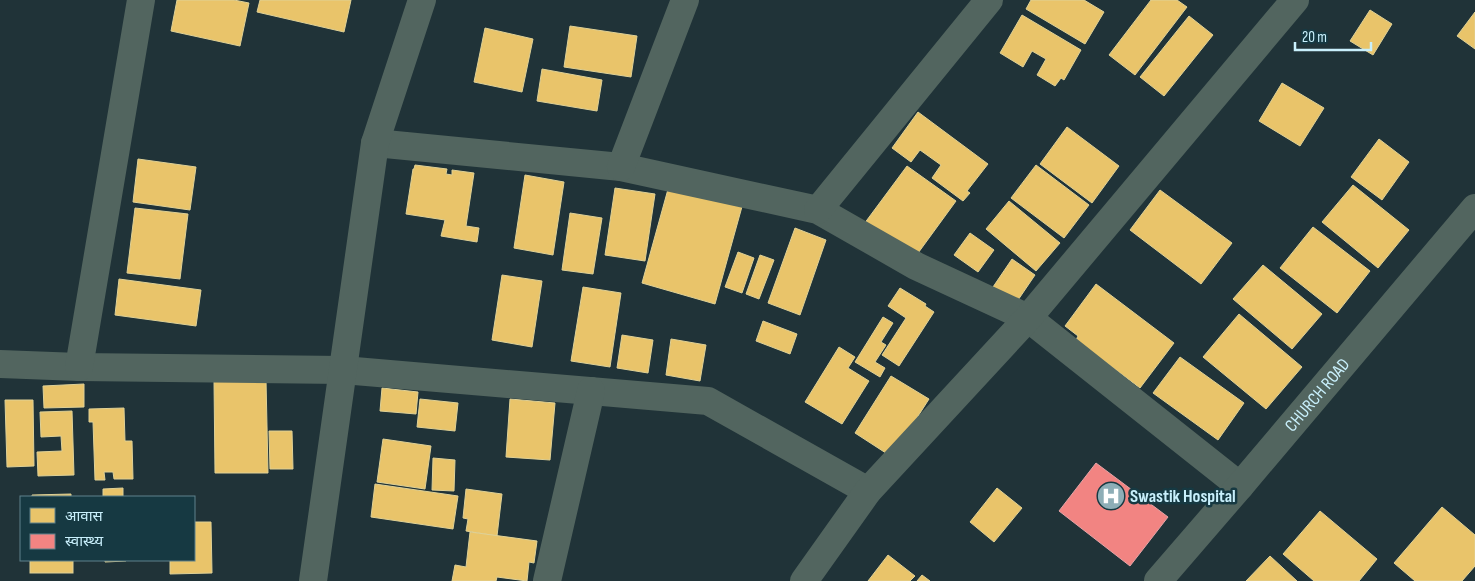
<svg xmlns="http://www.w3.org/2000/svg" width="1475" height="581" font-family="'Sofia Sans Condensed','Noto Sans Devanagari',sans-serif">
<rect width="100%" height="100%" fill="#203338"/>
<g fill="#e9c46a" stroke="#dfd196">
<path d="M177,0H234L249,3L240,46L171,31Z"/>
<path d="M260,0H351L344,32L257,12Z"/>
<path d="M1031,0H1084L1104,12L1085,44L1026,9Z"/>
<path d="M1151,0H1177L1187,7L1135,75L1109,55Z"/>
<path d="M1370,10L1392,24L1373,55L1350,41Z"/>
<path d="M1475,12V49L1457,36Z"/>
<path d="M1022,15L1081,50L1064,80L1061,78L1055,86L1037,75L1046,59L1032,51L1023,67L1000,53Z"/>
<path d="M1189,16L1213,35L1164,96L1140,77Z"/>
<path d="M570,26L637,36L631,77L564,67Z"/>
<path d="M485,28L533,39L522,92L474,82Z"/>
<path d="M542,69L602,80L597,111L537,101Z"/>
<path d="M1282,83L1324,108L1300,146L1259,121Z"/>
<path d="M918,112L988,164L967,191L970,193L963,201L932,178L941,165L920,150L911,162L892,148Z"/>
<path d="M1067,127L1119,166L1092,203L1040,164Z"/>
<path d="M1379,139L1409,162L1382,200L1351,177Z"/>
<path d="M138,159L196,167L190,210L133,202Z"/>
<path d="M415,165L447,169L446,174L452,175V170L474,173L466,226L479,228L477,242L441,236L445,220L406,214L413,169H414Z"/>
<path d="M1036,165L1089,205L1064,238L1011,198Z"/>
<path d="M907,166L956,201L913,260L864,224Z"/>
<path d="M525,175L564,182L553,255L514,248Z"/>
<path d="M670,182L743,203L715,304L642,283Z"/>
<path d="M1353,185L1409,230L1378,268L1322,222Z"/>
<path d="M615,188L655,194L645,261L605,255Z"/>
<path d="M1160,190L1232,243L1201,284L1130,230Z"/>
<path d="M1009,201L1060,243L1036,271L986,229Z"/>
<path d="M135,208L188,214L180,279L127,273Z"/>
<path d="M570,213L602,218L593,274L562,270Z"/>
<path d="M1313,227L1370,271L1337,313L1280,268Z"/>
<path d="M795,228L826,240L800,315L768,303Z"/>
<path d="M970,233L994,250L978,272L954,255Z"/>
<path d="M738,252L754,258L742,293L725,287Z"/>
<path d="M760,255L774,260L759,299L746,294Z"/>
<path d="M1012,259L1035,275L1016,303L993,287Z"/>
<path d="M1263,265L1322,314L1292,349L1233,299Z"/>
<path d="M502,275L542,281L532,347L492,340Z"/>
<path d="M119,279L201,290L196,326L115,315Z"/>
<path d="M1096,284L1174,343L1140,388L1076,340L1078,336L1065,326Z"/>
<path d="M583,287L621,293L610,367L571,361Z"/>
<path d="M900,288L926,304L925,306L934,312L899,366L882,355L906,318L888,306Z"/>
<path d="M1239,314L1302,367L1266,409L1203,357Z"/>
<path d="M883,317L893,323L881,342L886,345L875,362L885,368L880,377L855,362Z"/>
<path d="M763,321L797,334L790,354L756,341Z"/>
<path d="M622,335L653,340L648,373L617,368Z"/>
<path d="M671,339L706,345L700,381L666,375Z"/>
<path d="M839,347L855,357L848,368L869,381L842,424L805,402Z"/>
<path d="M1180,357L1244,403L1218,440L1153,393Z"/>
<path d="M891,376L929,399L892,457L855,433Z"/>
<path d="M266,380L268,473H215L214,381Z"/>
<path d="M84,384V407L44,408L43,386Z"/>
<path d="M382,388L418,392L416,414L380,411Z"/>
<path d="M420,399L458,403L455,431L417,427Z"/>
<path d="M510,399L555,403L550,460L506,457Z"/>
<path d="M5,400H33L34,466L7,467Z"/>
<path d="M124,408L125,441H132L133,479H114L113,472H104L105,480H95L93,422H89V409Z"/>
<path d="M72,411L74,475L38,476L37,452L62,451L61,436L41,437L40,412Z"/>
<path d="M269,431H292L293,469H270Z"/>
<path d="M383,439L431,446L425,489L377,482Z"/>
<path d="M433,458L455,460L454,491L432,490Z"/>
<path d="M375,484L458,496L453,529L371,517Z"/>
<path d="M123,488V497H103V489Z"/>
<path d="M997,488L1022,508L994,542L970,522Z"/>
<path d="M466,489L502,494L497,536L466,531L468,519L463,518Z"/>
<path d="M71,494V497H32V495Z"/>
<path d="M1442,507L1475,535V566L1462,581H1415L1394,563Z"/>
<path d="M1320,511L1377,559L1359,581H1314L1283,554Z"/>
<path d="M194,522H211L212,573L170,574V560H194Z"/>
<path d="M470,532L537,541L534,563L529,562L527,581L497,577L496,581H452L455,565L466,567Z"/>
<path d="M888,555L915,576L910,581H868Z"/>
<path d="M1270,556L1297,581H1246Z"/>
<rect x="30" y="560" width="43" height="13"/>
<path d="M105,560H126V561L105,562Z"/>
<path d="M922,575L930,581H917Z"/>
</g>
<path fill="#f28482" stroke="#e6a4a7" d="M1096,463L1168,517L1130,566L1059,511Z"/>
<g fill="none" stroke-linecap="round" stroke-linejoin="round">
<g stroke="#52655f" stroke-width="28">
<path d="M375,143L621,167L818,210L916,266L1028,318L1240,486"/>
<path d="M621,167L685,0"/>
<path d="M818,210L989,0"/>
<path d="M0,364L79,367L343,370L708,401L868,491"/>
<path d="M79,367L141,0"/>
<path d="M313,581L375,143L422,0"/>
<path d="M547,581L591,391"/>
<path d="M804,581L868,491L1028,318L1295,0"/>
<path id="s1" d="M1158,581L1240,486L1475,208"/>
</g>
</g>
<defs>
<symbol id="hospital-disc" viewBox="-11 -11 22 22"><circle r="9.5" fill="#8eaeb7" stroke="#163942"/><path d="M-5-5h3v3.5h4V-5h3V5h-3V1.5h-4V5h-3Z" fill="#fff"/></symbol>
</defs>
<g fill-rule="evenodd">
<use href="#hospital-disc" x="1095" y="480" width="32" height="32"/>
</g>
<g text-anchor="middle" stroke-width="5" stroke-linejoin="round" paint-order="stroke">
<g font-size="18" fill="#c9f0fc" stroke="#163942">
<text dy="6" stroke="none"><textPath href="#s1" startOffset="245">CHURCH ROAD</textPath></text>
</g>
<g font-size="18" font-weight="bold" fill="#c9f0fc" stroke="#163942" text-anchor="start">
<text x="1130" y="502">Swastik Hospital</text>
</g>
</g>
<rect x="20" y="496" width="175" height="65" fill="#163942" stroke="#5e828c"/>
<rect x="30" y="508" width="25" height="15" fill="#e9c46a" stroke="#5e828c"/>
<text x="65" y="521" font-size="15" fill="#c9f0fc">आवास</text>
<rect x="30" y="534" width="25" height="15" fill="#f28482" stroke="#5e828c"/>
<text x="65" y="546" font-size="15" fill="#c9f0fc">स्वास्थ्य</text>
<path d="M1295 42v8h76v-8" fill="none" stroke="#c9f0fc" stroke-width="2.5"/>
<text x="1302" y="42" font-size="15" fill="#c9f0fc" stroke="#163942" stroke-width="4" paint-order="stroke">20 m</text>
</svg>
